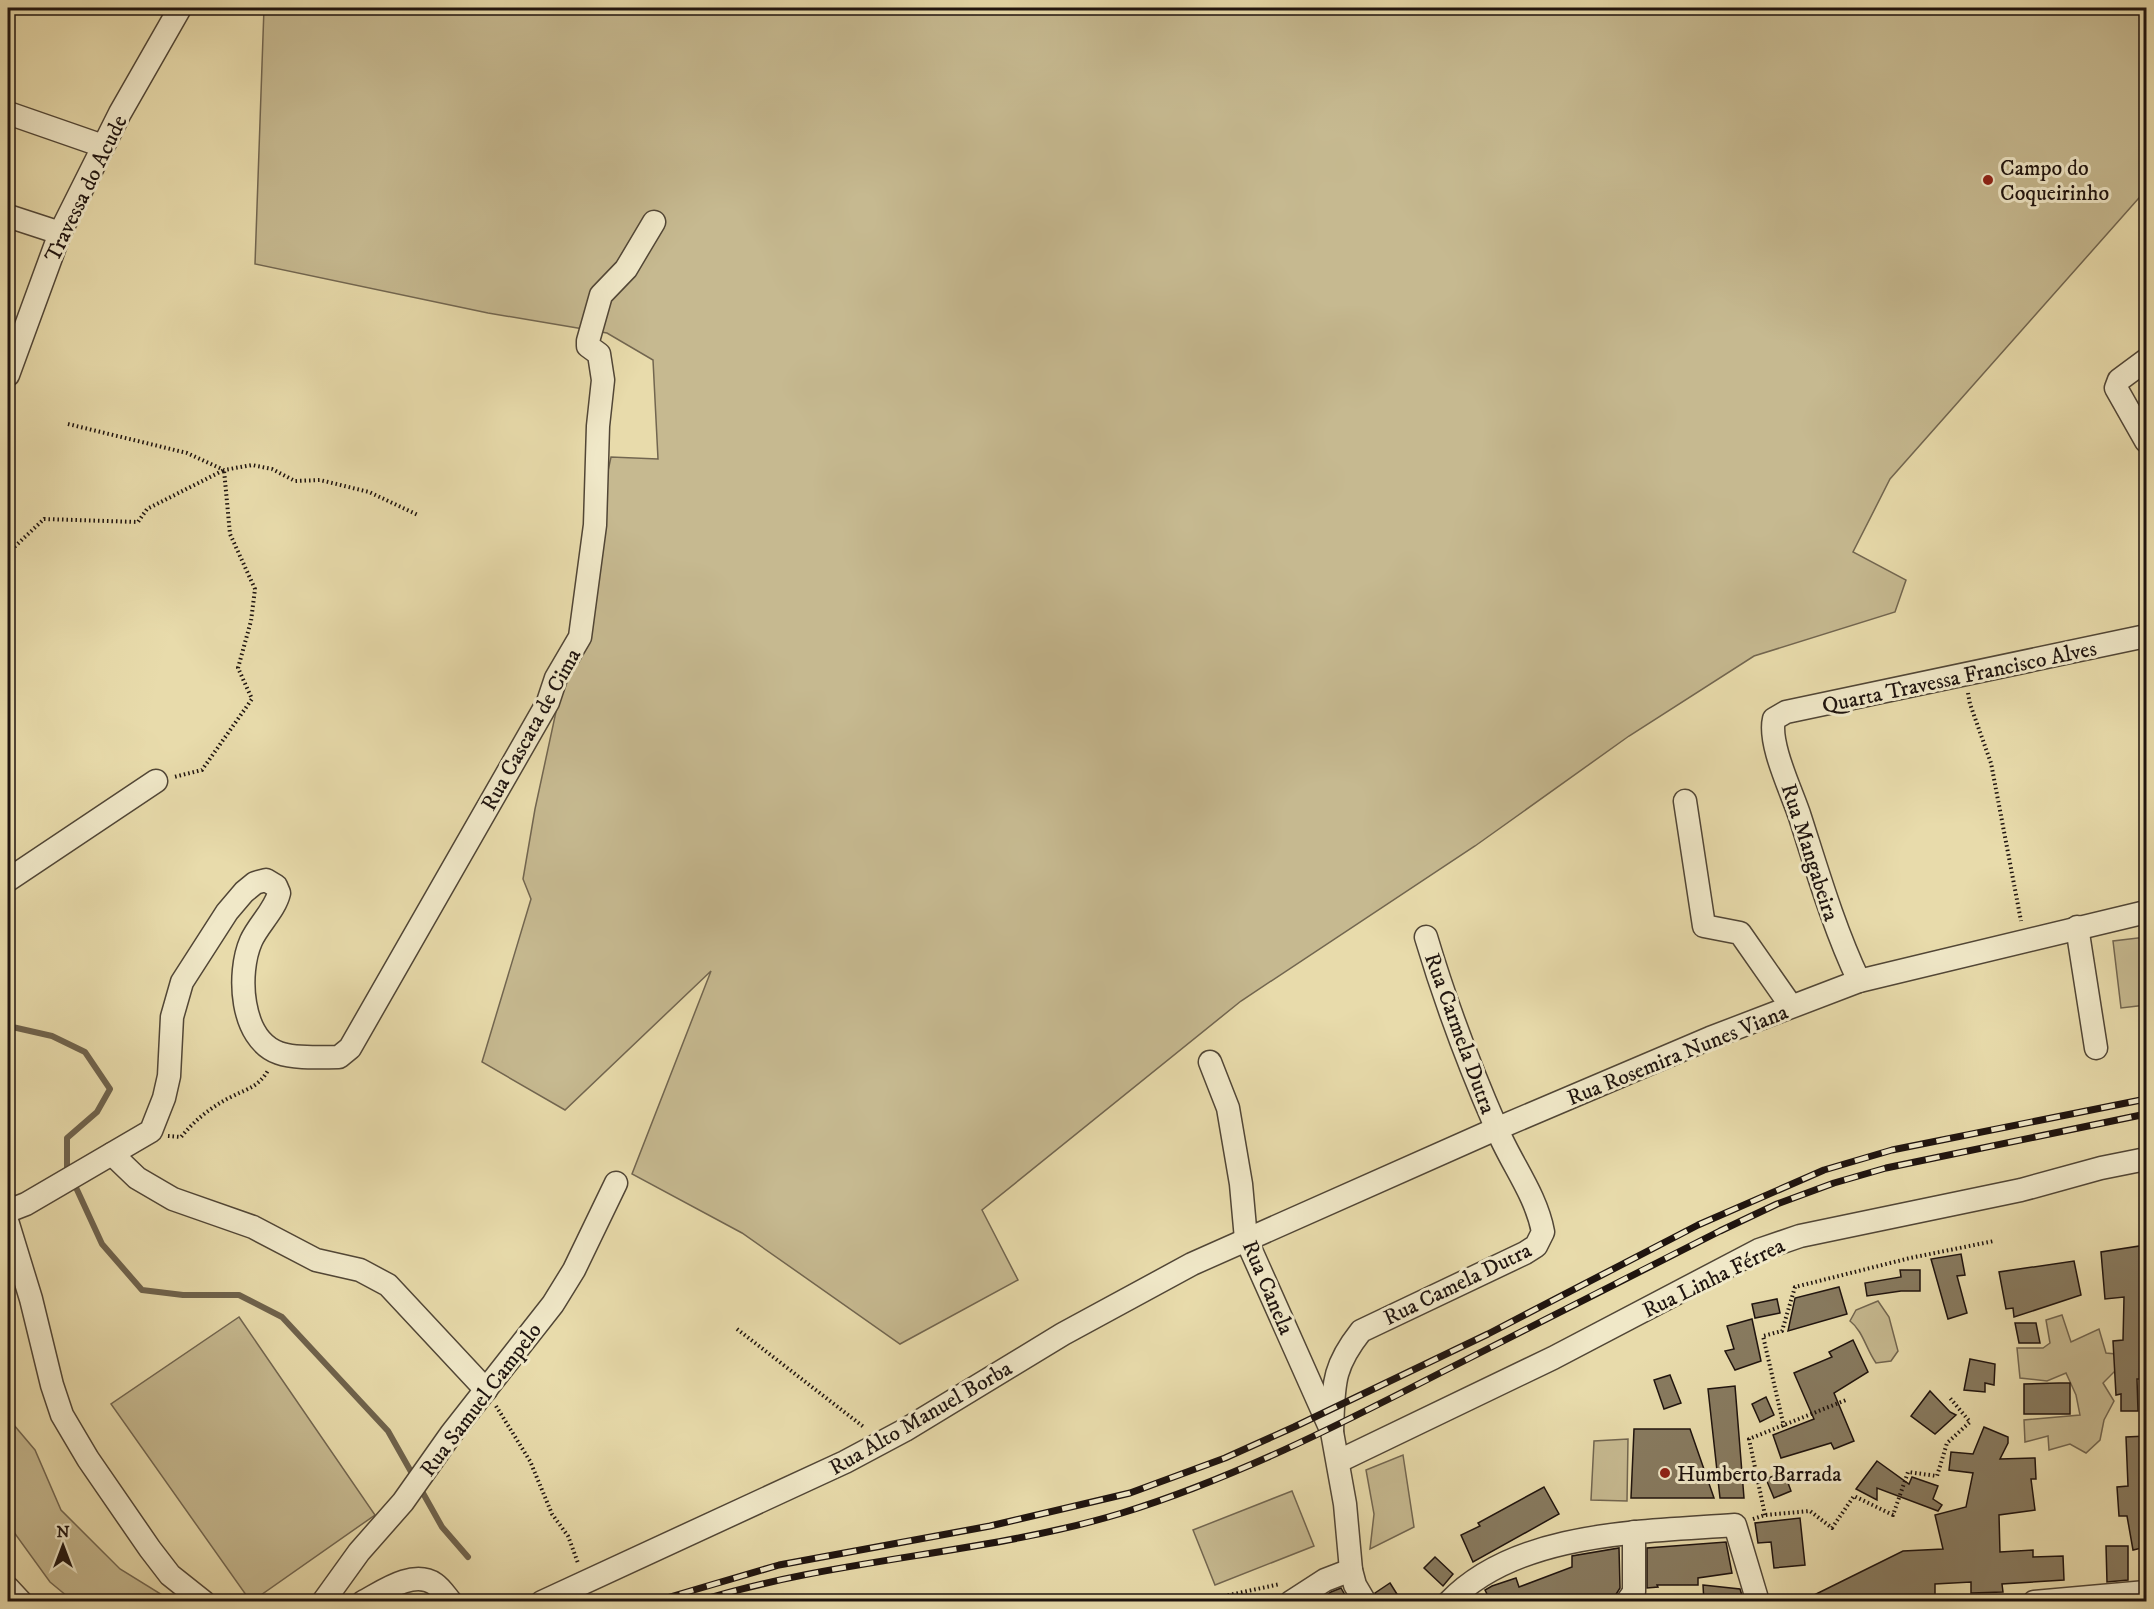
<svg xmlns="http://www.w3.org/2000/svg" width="2154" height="1609" font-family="'IM FELL DW Pica',serif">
<rect width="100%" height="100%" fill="#e8dbab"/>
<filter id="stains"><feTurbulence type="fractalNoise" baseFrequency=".00333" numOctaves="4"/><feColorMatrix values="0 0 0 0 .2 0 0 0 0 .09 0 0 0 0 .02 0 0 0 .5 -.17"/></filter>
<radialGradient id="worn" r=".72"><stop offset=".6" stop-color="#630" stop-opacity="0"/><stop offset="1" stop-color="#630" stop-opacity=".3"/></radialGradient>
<g fill="#c6b990" stroke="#726650" stroke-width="1.5">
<path d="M264,8H2146V190L1890,479L1853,552L1906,580L1895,612L1754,656L1629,736L1475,846L1241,1001L982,1210L1018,1280L900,1344L742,1233L632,1174L711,971L565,1110L482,1062L531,899L523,879L535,809L611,457L658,459L653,360L607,333L488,313L255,264Z"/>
<path d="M2146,937V1005L2121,1008L2113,941Z"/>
<path d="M1878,1301L1889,1317L1898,1351L1891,1361L1876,1363C1866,1349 1863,1331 1850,1321L1856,1310Z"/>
<path d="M2062,1315L2071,1342L2099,1329L2106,1353L2116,1354L2115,1371L2103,1383L2114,1401L2104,1420L2100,1440L2086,1453L2070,1444L2049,1450L2048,1436L2025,1442L2024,1420L2080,1415L2076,1395L2066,1373L2047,1381L2020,1378L2017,1348H2043L2050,1343L2046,1320Z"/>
<path d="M239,1317L375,1515L251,1602L111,1404Z"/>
<path d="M8,1418L35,1450L61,1510L120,1569L172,1601H73L50,1582L8,1524Z"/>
<path d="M1628,1439L1627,1501L1591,1500L1594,1441Z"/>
<path d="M1403,1455L1414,1527L1370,1549L1374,1514L1366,1470Z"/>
<path d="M1292,1491L1314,1546L1215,1585L1193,1530Z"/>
</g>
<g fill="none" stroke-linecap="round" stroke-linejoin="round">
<g stroke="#6f634d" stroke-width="6">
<path d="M8,1026L52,1036L85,1052L110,1089L97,1112L67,1138V1168L102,1244L142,1290L183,1295H239L282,1317L388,1431L414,1477"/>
<path d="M419,1486L442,1527L468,1557"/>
</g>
</g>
<g fill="#887b60" stroke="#1f140f" stroke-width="1.5">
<path d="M2146,1245V1379H2137L2138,1411H2121V1394L2116,1395L2113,1341L2123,1340L2124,1297L2105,1299L2101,1252Z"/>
<path d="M1961,1254L1965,1275L1957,1276L1967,1313L1948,1319L1931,1259Z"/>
<path d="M2074,1261L2081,1295L2014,1317L2013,1308L2006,1309L1999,1272Z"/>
<path d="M1900,1270H1920V1291H1901L1867,1296L1865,1283L1901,1277Z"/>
<path d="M1839,1287L1847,1314L1788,1331L1795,1298Z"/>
<path d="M1777,1299L1780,1313L1755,1318L1752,1304Z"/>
<path d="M1752,1319L1761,1361L1735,1370L1725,1351L1734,1349L1727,1326Z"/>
<path d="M2015,1323H2036L2040,1343H2019Z"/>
<path d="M1853,1340L1868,1372L1834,1393L1854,1441L1834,1449L1831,1443L1781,1458L1773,1435L1814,1419L1794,1373L1832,1357L1829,1352Z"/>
<path d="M1970,1359L1995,1364L1994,1385L1985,1383V1392L1964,1390Z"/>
<path d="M1670,1375L1681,1403L1664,1409L1654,1380Z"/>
<path d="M2059,1383H2070V1414H2024V1384Z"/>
<path d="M1735,1386L1744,1498H1720L1708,1389Z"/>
<path d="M1930,1391L1950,1412L1956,1415L1935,1434L1911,1416Z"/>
<path d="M1766,1397L1774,1415L1760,1422L1752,1404Z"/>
<path d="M1984,1427L2008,1437V1443L2000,1459L2035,1458L2036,1479H2031L2035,1510L1999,1515L2000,1552L2033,1550V1557L2063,1556L2064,1580L2002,1584L2003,1592L1971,1593V1582L1935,1584V1602H1920V1595L1847,1599L1849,1602H1800L1903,1551L1943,1549L1935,1515L1966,1507L1973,1473L1949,1470L1951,1452L1973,1454Z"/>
<path d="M1634,1429H1690L1714,1498H1631Z"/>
<path d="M2146,1436V1547L2133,1550L2127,1516H2119L2117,1487L2128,1486L2126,1437Z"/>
<path d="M1877,1461L1909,1484L1912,1477L1938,1486L1933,1499L1942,1505L1938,1511L1877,1488V1500L1856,1489Z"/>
<path d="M1784,1472L1791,1491L1774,1498L1766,1479Z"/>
<path d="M1544,1487L1559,1514L1473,1562L1461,1535L1480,1526L1478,1523Z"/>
<path d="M1800,1518L1805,1565L1774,1568L1771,1542L1758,1543L1755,1523Z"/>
<path d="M1726,1542L1732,1573L1698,1578V1585H1657L1658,1587L1647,1588V1548Z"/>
<path d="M2106,1546H2128V1580L2107,1582Z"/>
<path d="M1619,1548L1620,1588L1615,1596H1558L1561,1602H1485L1489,1598L1485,1590L1492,1586L1516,1578L1519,1587L1572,1567V1556Z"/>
<path d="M1435,1557L1453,1574L1443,1586L1424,1568Z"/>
<path d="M1390,1583L1402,1602H1378L1375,1593Z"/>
<path d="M1703,1585L1740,1589L1744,1602H1704Z"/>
<path d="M1341,1588L1349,1602H1317L1331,1592Z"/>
</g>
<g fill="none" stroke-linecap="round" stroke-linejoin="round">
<defs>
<g id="minor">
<path d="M8,113L103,146"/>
<path d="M8,216L60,233"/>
<path d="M2146,360L2119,380L2116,388L2146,441"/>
<path d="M8,375L60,233L120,113L180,8"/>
<path d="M1685,801L1704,926L1740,933L1791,1006"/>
<path d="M8,880L156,781"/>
<path d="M2077,927L2096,1048"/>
<path d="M1859,981C1834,928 1818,873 1800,817C1792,792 1768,744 1774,719L1786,712L2146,636"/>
<path d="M1210,1062L1228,1108L1241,1184L1246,1239L1332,1432L1345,1504L1351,1570L1355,1585L1365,1602"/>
<path d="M112,1154L137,1178L173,1199L253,1227L316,1260L360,1270L388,1285L486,1390"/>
<path d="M8,1211L26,1204L151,1131L164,1098L169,1076L172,1017L182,982L227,912L244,892L255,883L266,880L276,886L279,893C275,910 258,925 251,941C237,973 240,1039 279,1053C295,1059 322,1057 339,1057L350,1048L548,702L556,678L580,637L595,525L598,426L603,380L599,354L588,346V341L601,295L626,269L654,222"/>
<path d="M8,1224L31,1299L52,1385L62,1415L88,1459L150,1549L170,1575L204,1602"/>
<path d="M1332,1432C1334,1386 1331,1369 1361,1331L1525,1253L1536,1246L1543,1232C1536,1194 1510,1162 1496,1127C1469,1065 1445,1001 1426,937"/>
<path d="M1339,1461L1553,1358L1759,1250L1800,1236L2021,1190L2101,1168L2146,1159"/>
<path d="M8,1588L21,1602"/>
<path d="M323,1602L359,1552L403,1502L451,1434L553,1304L574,1270L616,1183"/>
<path d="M363,1602C382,1592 413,1569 435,1584C441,1588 446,1596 451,1602"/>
<path d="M542,1602L845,1462L905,1430L1063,1334L1192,1264L1496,1129L1710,1038L1859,981L2146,912"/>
<path d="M1291,1602L1325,1580L1351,1570"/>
<path d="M1449,1602C1517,1531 1643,1532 1735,1525L1758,1602"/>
<path d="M1627,1602L1634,1592V1532"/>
<path d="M2034,1602L2146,1592"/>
</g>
</defs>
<use href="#minor" stroke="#514636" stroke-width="25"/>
<g stroke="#1f140f" stroke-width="4" stroke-dasharray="1.5 3" stroke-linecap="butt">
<path d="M68,424L187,453L224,470L252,465L272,469L295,481L320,480L369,492L418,515"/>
<path d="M8,553L44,519L138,522L147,509L224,470L230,534L255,589L251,621L238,668L252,699L202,770L174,777"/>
<path d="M1968,693L1970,704L1991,763L2021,921"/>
<path d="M168,1136L181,1137C195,1120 212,1106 233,1096C251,1087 258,1087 269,1069"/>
<path d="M737,1329L865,1428"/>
<path d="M496,1406L530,1461L552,1514L568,1536L578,1563"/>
<path d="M1784,1427L1763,1336L1782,1331L1795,1287L1910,1258L1994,1241"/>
<path d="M1765,1515L1749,1439L1846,1400"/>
<path d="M1753,1519L1765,1515L1810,1511L1832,1528L1854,1496L1893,1515L1908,1472L1937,1476L1947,1443L1970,1422L1950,1398"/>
<path d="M1197,1602L1280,1584"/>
</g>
<use href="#minor" stroke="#f0e8c8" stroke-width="22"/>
<defs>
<g id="rail">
<path d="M653,1602L779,1565L990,1526L1130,1493L1225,1458L1294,1427L1488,1334L1698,1225L1824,1170L1892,1150L2146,1099"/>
<path d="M696,1602C835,1558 983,1555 1122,1513C1232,1479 1337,1426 1440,1373C1533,1326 1626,1278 1720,1231L1777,1204L1834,1183L1886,1168L2146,1114"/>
</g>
</defs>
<use href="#rail" stroke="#1f140f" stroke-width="7"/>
<use href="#rail" stroke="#f0e8c8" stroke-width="4.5" stroke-dasharray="14" stroke-linecap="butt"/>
</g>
<g fill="#8f2418" stroke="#f0e8c8" stroke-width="2">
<circle cx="1988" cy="180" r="6"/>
<circle cx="1665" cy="1473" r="6"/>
</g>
<g text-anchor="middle" stroke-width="6" stroke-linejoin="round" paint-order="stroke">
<g font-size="22" fill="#1f140f" stroke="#f0e8c8" text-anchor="start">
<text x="2000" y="175">Campo do<tspan x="2000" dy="25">Coqueirinho</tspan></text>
<text x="1677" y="1481">Humberto Barrada</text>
</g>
<g font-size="22" fill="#1f140f" stroke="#f0e8c8">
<text transform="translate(85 188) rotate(-64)" y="8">Travessa do Acude</text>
<text transform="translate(1959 676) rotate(-12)" y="8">Quarta Travessa Francisco Alves</text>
<text transform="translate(530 729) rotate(-61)" y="8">Rua Cascata de Cima</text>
<text transform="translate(1811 852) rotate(72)" y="8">Rua Mangabeira</text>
<text transform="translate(1461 1033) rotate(70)" y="8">Rua Carmela Dutra</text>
<text transform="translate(1677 1054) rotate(-22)" y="8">Rua Rosemira Nunes Viana</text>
<text transform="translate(1713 1277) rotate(-26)" y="8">Rua Linha Férrea</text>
<text transform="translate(1457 1283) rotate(-26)" y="8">Rua Camela Dutra</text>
<text transform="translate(1269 1287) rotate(67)" y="8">Rua Canela</text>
<text transform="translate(480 1399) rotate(-53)" y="8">Rua Samuel Campelo</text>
<text transform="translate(920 1417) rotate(-30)" y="8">Rua Alto Manuel Borba</text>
</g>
</g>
<rect width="2154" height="1609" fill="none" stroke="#e8dbab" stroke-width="30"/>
<rect x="9" y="9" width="2136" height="1591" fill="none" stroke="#1f140f" stroke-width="3"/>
<rect x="15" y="15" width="2124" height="1579" fill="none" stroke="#1f140f" stroke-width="1.5"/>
<g transform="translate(63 1546)" stroke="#f0e8c8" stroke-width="4.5" paint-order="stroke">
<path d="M0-4.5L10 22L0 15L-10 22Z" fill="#1f140f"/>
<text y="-9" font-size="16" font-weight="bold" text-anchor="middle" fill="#1f140f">N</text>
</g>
<rect width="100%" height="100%" filter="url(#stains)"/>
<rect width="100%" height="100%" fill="url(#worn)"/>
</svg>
